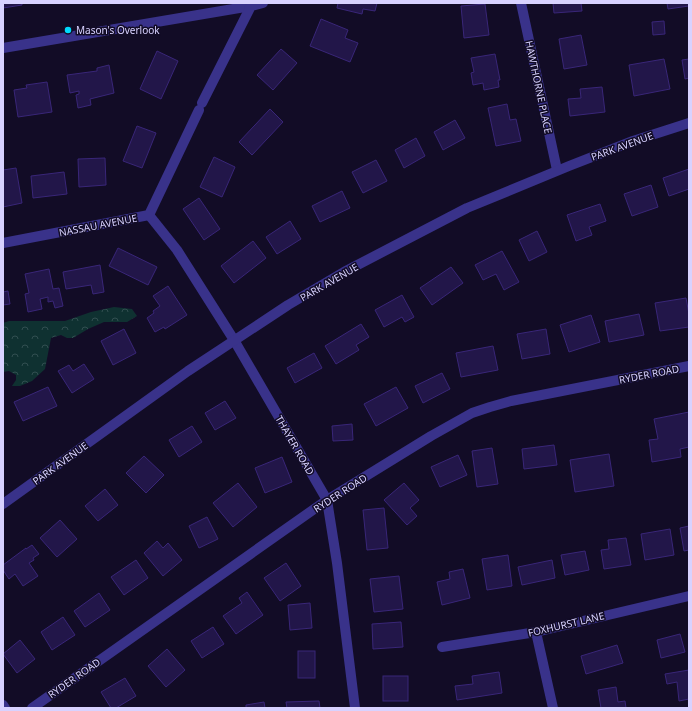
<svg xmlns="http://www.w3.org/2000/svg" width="692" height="711" font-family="'Noto Sans',sans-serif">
<defs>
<pattern id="forest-crowns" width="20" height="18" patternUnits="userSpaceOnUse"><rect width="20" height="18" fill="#0f3131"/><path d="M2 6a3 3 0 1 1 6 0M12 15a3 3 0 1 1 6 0" fill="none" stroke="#314e50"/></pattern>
</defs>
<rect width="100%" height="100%" fill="#120c26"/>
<path fill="url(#forest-crowns)" d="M114,307L132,309L137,316L127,322H104L88,329L73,338H67L61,335L51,338L45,369L32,381L20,386H12L16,380V375L9,371L3,372V323L9,321H65L91,312Z"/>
<g fill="#221649" stroke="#392678">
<path d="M3,3H22V5L3,8Z"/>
<path d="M338,3H377L375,11L363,9L362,14L337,8Z"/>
<path d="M553,3H581L582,11L554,13Z"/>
<path d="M667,3H689V6L668,9Z"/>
<path d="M485,4L489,35L464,38L461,6Z"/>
<path d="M321,19L348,30L345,38L358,43L350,62L310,46Z"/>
<path d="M664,21L665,34L653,35L652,22Z"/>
<path d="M581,35L587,65L564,69L559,39Z"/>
<path d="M281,49L297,63L273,90L257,75Z"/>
<path d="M157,51L178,61L161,99L140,89Z"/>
<path d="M495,54L500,80H498L499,87L484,90L483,83L473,85L471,73L474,72L471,58Z"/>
<path d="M664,59L670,89L634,96L629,65Z"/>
<path d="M689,59V78L685,79L682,60Z"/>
<path d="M109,65L114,93L90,99L91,105L78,108L76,95L79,94V91L70,93L67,75L97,71V68Z"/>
<path d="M47,82L52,112L18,117L14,90L27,88L26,85Z"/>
<path d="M602,87L605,112L570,116L568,99L581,98L580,89Z"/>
<path d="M507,104L510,120L516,119L521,141L496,146L488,108Z"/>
<path d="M270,109L283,122L252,155L239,142Z"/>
<path d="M455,120L465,138L443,150L434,132Z"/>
<path d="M137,126L156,133L142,168L123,161Z"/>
<path d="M416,138L425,156L404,168L395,150Z"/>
<path d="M214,157L235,167L222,197L200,187Z"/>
<path d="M105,158L106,185L79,187L78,159Z"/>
<path d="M376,160L387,181L363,193L352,172Z"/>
<path d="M16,168L22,203L3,207V170Z"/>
<path d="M689,169V189L669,196L663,178Z"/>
<path d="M64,172L67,194L33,198L31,176Z"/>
<path d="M651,185L658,207L632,216L624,194Z"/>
<path d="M342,191L350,208L320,222L312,206Z"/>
<path d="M199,198L220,229L204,240L183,209Z"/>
<path d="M600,204L606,221L589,227L592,235L576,241L567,215Z"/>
<path d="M290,221L301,239L277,254L266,237Z"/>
<path d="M537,231L547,252L529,261L519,240Z"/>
<path d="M253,241L266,258L234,283L221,266Z"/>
<path d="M118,248L157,267L148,285L109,266Z"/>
<path d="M502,251L519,282L504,290L496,274L483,280L475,265Z"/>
<path d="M100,265L104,292L93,294L91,285L66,289L63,272Z"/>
<path d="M451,267L463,283L432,305L420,288Z"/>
<path d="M49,269L53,289L59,288L63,306L55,308L53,301L48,302V297L40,299L42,309L28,312L25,294L29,293L25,274Z"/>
<path d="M168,286L187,315L165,329L164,327L155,332L147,318L154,313L153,311L160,306L153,296Z"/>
<path d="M8,291L10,304L3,305V292Z"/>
<path d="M402,295L414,317L405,322L402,317L384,327L375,310Z"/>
<path d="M686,298L689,314V327L660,331L655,303Z"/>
<path d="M639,314L644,335L609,342L605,321Z"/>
<path d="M591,315L600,342L569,352L560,325Z"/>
<path d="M361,324L369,337L356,345L359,350L336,364L325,346Z"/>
<path d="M124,329L136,353L113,365L101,341Z"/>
<path d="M546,329L550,354L522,359L517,334Z"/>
<path d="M493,346L498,370L461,377L456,353Z"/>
<path d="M314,353L322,368L295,383L287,368Z"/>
<path d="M84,364L94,379L72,393L58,371L69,365L73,371Z"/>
<path d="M442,373L450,389L423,403L415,386Z"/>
<path d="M48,387L57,406L23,421L14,402Z"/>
<path d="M396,387L408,408L376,426L364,404Z"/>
<path d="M225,401L236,418L215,430L205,413Z"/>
<path d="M689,412V447L680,449L681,457L652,462L649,440L658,439L654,419Z"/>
<path d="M352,424L353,440L333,441L332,426Z"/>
<path d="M192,426L202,442L179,457L169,440Z"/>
<path d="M554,445L557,465L524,469L522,449Z"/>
<path d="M492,448L498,484L477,487L472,451Z"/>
<path d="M609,454L614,486L575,492L570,460Z"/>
<path d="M458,455L467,475L440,487L431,467Z"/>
<path d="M144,456L164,475L146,493L126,473Z"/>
<path d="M282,457L292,482L265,493L255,468Z"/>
<path d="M238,483L257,507L233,527L213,503Z"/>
<path d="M404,483L419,500L410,508L417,516L407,525L384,500Z"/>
<path d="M105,489L118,505L98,521L85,506Z"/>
<path d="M384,508L388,548L367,550L363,510Z"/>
<path d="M207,517L218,539L199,548L189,526Z"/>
<path d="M60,520L77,539L57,557L40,538Z"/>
<path d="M689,526V550L684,551L680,528Z"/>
<path d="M670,529L674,555L645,560L641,534Z"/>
<path d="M626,538L631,565L604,569L601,550L609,549L608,540Z"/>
<path d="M157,541L163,548L168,543L182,560L163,576L144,553Z"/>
<path d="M32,545L39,554L33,558L34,560L29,563L38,576L23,586L15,574L9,579L3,570V565L26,548V549Z"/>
<path d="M585,551L589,570L565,575L561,555Z"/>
<path d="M508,555L512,586L487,590L482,559Z"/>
<path d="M136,560L148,578L124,595L111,577Z"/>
<path d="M552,560L555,578L522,585L518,567Z"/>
<path d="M286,563L301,586L280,601L264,578Z"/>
<path d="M463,569L470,598L442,605L437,582L450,579L449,572Z"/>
<path d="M399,576L403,609L374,612L370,579Z"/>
<path d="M247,592L263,615L236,634L223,616L242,603L239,598Z"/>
<path d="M99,593L110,610L85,627L74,611Z"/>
<path d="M310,603L312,628L290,630L288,605Z"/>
<path d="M63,617L75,635L52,650L41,632Z"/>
<path d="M401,622L403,647L373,649L372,624Z"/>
<path d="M213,627L224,644L202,658L191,641Z"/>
<path d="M680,634L685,652L661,658L657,640Z"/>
<path d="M20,640L35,659L17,673L3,654Z"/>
<path d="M617,645L623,663L586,674L581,656Z"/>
<path d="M167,649L185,670L166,687L148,666Z"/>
<rect x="298" y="651" width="17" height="27"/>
<path d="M689,670V699L679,701L677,682L667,684L665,674Z"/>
<path d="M499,672L502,693L457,700L455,686L473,684L472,676Z"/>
<rect x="383" y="676" width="25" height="25"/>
<path d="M125,678L136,696L116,708H111L101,692Z"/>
<path d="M616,687L618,702L625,701L626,708H601L598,690Z"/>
<path d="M319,701L320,708H287L286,702Z"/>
<path d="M264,702L265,708H246V705Z"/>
</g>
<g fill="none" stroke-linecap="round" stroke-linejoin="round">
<g stroke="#39328a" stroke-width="10">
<path d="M521,3L557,170"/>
<path d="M3,48L251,6"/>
<path d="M202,103L251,6L263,3"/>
<path d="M149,215L177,250L234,340L327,500L337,563L355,708"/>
<path d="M3,243L149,215L199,110"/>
<path d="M3,504L188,371L288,305L344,272L467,208L569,166L633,141L689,123"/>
<path d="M536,632L553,708"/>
<path d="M442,647L536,632L689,596"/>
<path d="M3,705L5,708"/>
<path d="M32,708L327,500L431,436L472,413L490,407L511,401L689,366"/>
</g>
</g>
<circle fill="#00dafd" stroke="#120c26" stroke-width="1.5" cx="68" cy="30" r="4"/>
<g text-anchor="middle" stroke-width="3" stroke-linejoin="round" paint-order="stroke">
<g font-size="10" fill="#d8d2ff" stroke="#120c26" text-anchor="start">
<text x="76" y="34">Mason's Overlook</text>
</g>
<g font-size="10" fill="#d8d2ff" stroke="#120c26">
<text transform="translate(539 87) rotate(78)" y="4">HAWTHORNE PLACE</text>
<text transform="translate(622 146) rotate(-20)" y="4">PARK AVENUE</text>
<text transform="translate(98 225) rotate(-11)" y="4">NASSAU AVENUE</text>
<text transform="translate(329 282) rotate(-30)" y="4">PARK AVENUE</text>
<text transform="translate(649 374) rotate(-11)" y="4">RYDER ROAD</text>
<text transform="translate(295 445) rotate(60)" y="4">THAYER ROAD</text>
<text transform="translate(60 463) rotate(-36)" y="4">PARK AVENUE</text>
<text transform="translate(340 493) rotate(-33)" y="4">RYDER ROAD</text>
<text transform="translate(566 624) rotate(-13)" y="4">FOXHURST LANE</text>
<text transform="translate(74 678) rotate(-35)" y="4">RYDER ROAD</text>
</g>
</g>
<rect width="692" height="711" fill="none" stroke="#d8d2ff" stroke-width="8"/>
</svg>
